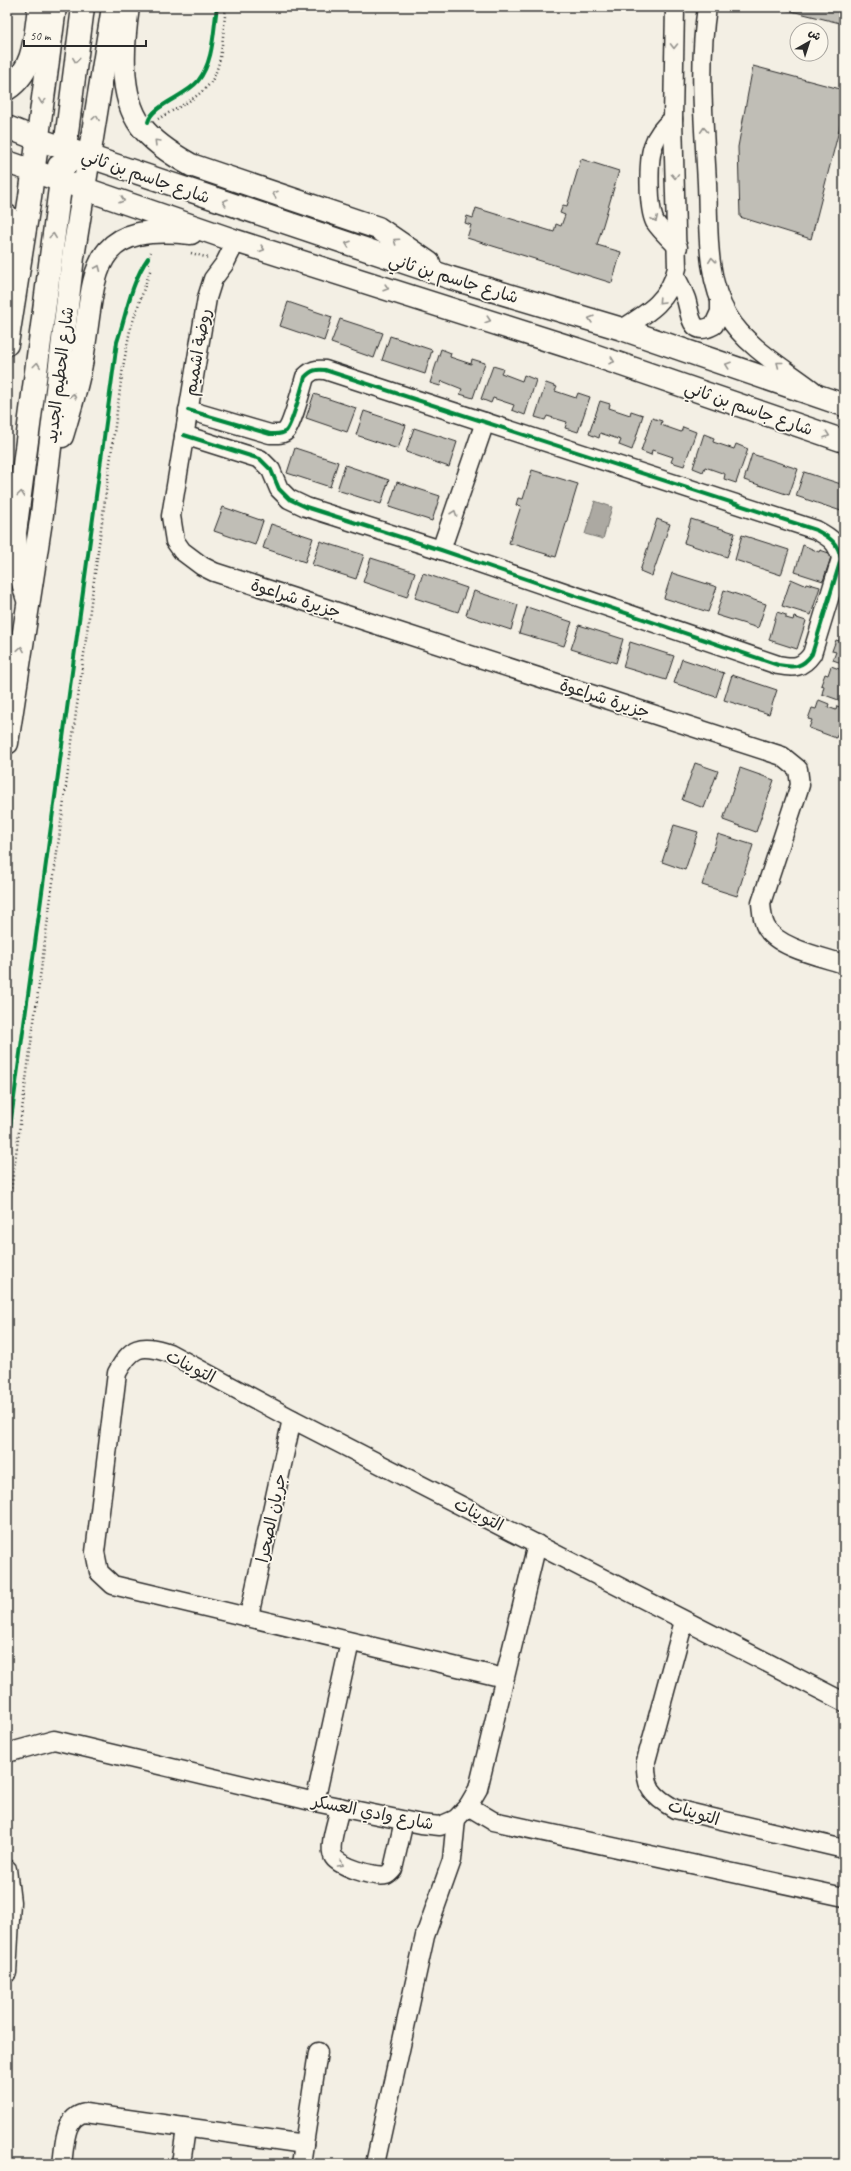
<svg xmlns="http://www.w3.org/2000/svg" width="851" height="2171" font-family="Caveat,'Playpen Sans Arabic',sans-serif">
<rect width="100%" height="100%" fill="#f3efe4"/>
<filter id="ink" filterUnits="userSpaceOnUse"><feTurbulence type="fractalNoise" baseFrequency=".025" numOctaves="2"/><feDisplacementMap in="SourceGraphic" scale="8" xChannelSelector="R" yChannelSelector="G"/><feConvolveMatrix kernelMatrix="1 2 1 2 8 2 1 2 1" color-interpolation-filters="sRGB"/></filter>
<g filter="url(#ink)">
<path fill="#aca9a2" stroke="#787772" d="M595,501L612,507L603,539L585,534Z"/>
<g fill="#c0beb6" stroke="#2b2b2b">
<path d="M775,7H844V24Z"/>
<path d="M753,66L844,90V111L811,239L740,217L738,147Z"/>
<path d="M581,159L619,171L597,245L621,252L612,283L467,238L471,225L465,223L467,216L473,218L476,208L554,232L556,224L561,226L565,215L560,213L563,205L567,206Z"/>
<path d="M288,302L332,317L324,341L280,326Z"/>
<path d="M340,319L383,333L374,358L331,343Z"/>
<path d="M390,336L432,350L425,374L382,360Z"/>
<path d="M441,349L451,353L450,357L471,364L472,359L485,363L473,398L460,394L462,389L442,381L440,386L430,383Z"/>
<path d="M493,366L503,369L501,373L522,381L524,375L536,380L525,415L512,410L514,405L493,398L491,403L481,399Z"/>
<path d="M546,383L557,387L555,391L576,398L578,393L590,397L578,432L565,428L567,422L547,416L545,420L535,417Z"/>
<path d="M314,394L356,408L347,432L306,418Z"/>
<path d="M600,401L610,404L609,408L630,415L631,411L643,415L632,450L619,445L621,440L600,433L599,438L589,434Z"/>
<path d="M364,411L406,425L398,449L356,435Z"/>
<path d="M652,418L662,421L661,425L681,432L683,427L696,432L684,466L671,462L673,457L652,450L651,455L641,451Z"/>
<path d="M414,428L457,442L449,467L406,452Z"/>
<path d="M704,434L714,438L713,442L734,449L736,444L748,449L736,483L724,479L725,474L705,467L703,472L693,468Z"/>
<path d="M295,448L338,462L330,487L287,473Z"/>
<path d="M752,454L798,469L789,495L744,480Z"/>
<path d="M345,465L389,480L381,504L337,490Z"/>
<path d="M532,470L578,484L556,557L509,543L521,506L516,505L518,498L523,499Z"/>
<path d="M804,472L844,485V512L796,496Z"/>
<path d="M397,482L440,496L432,521L389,507Z"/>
<path d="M223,507L263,521L255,545L214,531Z"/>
<path d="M657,519L670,524L652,576L640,571Z"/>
<path d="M691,519L735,533L727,557L684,543Z"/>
<path d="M271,524L313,538L305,562L263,548Z"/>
<path d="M742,535L789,550L781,575L735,560Z"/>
<path d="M320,541L364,555L356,579L312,565Z"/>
<path d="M803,545L819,552L820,550L832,554L823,581L795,572Z"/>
<path d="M371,558L415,572L407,597L363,582Z"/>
<path d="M423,573L467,588L458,612L415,598Z"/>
<path d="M672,573L717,587L708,612L664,598Z"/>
<path d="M791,579L805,585L806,583L820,587L811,615L782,606Z"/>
<path d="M724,590L766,604L758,628L716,615Z"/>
<path d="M474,591L518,605L511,630L466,615Z"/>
<path d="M527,607L572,622L564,646L519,633Z"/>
<path d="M777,612L786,615V618L793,620L794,617L806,621L797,649L769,640Z"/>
<path d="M579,625L623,639L616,663L571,649Z"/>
<path d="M842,632H844V664L833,660L836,652L832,651L836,640L839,641Z"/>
<path d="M630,642L674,656L666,680L623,667Z"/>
<path d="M682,659L724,673L716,697L674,683Z"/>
<path d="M831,666L842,670L841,673L844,674V702L822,694L824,686L821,685L825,674L828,675Z"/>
<path d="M732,675L777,690L769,714L724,700Z"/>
<path d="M819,700L829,704L828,707L836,710L837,706L844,708V715L836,738L809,728L812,720L808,719L812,708L816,709Z"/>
<path d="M695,763L718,771L704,808L682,800Z"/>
<path d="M740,768L774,780L756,832L723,820Z"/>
<path d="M674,825L698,832L685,870L662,862Z"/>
<path d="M718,834L753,845L737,896L702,885Z"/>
</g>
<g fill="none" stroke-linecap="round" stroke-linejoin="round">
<defs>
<g id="minor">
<path d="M707,7C698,66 704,124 707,183C709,226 705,278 728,316C745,346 787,370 814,391"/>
<path d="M673,119C664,126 657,134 653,146C648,161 648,208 655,222C661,231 670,239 678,247"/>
<path d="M236,241L225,263L213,279L207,298L171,516L175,541L182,551L202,566L214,572L782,756L798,769L800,785L761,903C762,912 762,920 766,927C777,948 823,957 844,964"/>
<path d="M675,276C680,284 683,291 686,299C691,315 690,338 714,325L720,312V302"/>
<path d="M622,329C648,313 670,300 677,268L673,119L675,7"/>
<path d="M184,435L260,459L271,470L279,489L289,499L306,507L441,550L778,665C794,668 802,668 812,654L841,559C838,543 831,538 816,530L325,370C316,369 312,370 305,377C302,387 292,425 286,431C282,435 275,434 270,434L188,410"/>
<path d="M441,550L485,422"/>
<path d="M249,1616L292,1419"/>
<path d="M684,1621L646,1761C645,1788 652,1796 675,1809L844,1849"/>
<path d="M504,1678L113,1585L99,1572L95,1552L117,1373C131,1347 140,1343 169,1353L292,1419L844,1702"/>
<path d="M7,1753L54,1740L315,1802L421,1824L440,1826L456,1819L468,1806L478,1789L537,1544"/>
<path d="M315,1802L350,1642"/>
<path d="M468,1806L493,1821L844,1897"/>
<path d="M340,1807C338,1819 328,1845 333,1856C337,1866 376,1878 386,1875C389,1874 391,1871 393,1869L404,1821"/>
<path d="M7,1869L11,1902L7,1973"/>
<path d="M62,2164C65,2146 63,2117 85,2113L304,2144"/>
<path d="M181,2164L186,2128"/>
<path d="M301,2164L318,2052"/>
<path d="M375,2164L425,1936L452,1860L456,1819"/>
</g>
<g id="major">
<path d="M128,7C123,42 118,95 141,126C154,143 173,155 191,165L378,228L429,263"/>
<path d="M7,89C35,70 35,37 39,7"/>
<path d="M7,127L37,139L451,278L622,329L844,405"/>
<path d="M7,162L236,241L576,349L844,441"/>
<path d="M68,163L65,148L83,7"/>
<path d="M7,216L11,245L10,256"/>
<path d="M7,344L30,197L55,7"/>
<path d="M62,436C70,409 79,381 83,353C96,271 88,222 191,233"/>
<path d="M27,597L17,561L15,533L61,180L62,172L59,166"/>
<path d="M7,743L42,514L73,257L113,7"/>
</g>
</defs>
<use href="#minor" stroke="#2b2b2b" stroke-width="21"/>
<use href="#major" stroke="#2b2b2b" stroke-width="25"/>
<g stroke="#2b2b2b" stroke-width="2.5" stroke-dasharray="1 3" stroke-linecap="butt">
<path d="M158,119C175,109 199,98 211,82C223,64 223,29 226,7"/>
<path d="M191,253L209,258"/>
<path d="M7,1220L123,367L130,330L150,271L148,258L151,252"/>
</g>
<use href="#minor" stroke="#fbf7ec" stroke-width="18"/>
<use href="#major" stroke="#fbf7ec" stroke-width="22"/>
<defs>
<g id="cycleway">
<path d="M148,122C152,105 186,96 198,81C214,61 213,32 217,7"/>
<path d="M184,435L260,459L271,470L279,489L289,499L306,507L441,550L778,665C794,668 802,668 812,654L841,559C838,543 831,538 816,530L325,370C316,369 312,370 305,377C302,387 292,425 286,431C282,435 275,434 270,434L188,410"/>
<path d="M7,1149L117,342C126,315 131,282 148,258"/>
</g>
</defs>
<use href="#cycleway" stroke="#fbf7ec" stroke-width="6"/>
<use href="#cycleway" stroke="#00873e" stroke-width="4"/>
</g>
<defs><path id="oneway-chevron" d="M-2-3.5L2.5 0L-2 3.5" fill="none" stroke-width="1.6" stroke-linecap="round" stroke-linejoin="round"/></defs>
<g stroke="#93918c">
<use href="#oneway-chevron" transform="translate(674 46) rotate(91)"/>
<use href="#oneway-chevron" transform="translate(76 60) rotate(97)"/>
<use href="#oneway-chevron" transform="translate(42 101) rotate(98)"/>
<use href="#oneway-chevron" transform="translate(96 118) rotate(-81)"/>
<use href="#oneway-chevron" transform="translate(704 130) rotate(-93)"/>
<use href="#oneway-chevron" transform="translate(157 142) rotate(-135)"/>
<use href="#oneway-chevron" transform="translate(675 176) rotate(88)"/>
<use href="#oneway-chevron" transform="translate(275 194) rotate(-161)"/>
<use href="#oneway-chevron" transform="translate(122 200) rotate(19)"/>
<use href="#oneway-chevron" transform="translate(225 202) rotate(-161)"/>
<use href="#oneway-chevron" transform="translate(655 219) rotate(65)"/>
<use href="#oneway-chevron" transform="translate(53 236) rotate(-83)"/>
<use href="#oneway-chevron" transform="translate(396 241) rotate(-146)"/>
<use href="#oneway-chevron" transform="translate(348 244) rotate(-161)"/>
<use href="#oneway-chevron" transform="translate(262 249) rotate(17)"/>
<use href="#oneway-chevron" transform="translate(712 260) rotate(-96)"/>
<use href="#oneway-chevron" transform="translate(98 268) rotate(-67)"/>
<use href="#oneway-chevron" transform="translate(386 288) rotate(17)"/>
<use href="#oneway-chevron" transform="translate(661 301) rotate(133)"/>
<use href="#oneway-chevron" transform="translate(591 319) rotate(-164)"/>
<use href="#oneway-chevron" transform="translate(488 320) rotate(18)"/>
<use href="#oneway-chevron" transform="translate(612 361) rotate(19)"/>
<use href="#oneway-chevron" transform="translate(779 364) rotate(-142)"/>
<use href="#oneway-chevron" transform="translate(37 365) rotate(-83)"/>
<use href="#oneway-chevron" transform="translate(728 365) rotate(-161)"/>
<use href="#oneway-chevron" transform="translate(73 396) rotate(-75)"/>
<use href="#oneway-chevron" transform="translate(827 435) rotate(19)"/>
<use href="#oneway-chevron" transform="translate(21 494) rotate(-83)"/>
<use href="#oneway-chevron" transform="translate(454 513) rotate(-71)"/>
<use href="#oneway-chevron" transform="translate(21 649) rotate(-81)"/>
<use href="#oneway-chevron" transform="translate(341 1864) rotate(30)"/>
</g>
</g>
<g text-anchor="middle" stroke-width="3.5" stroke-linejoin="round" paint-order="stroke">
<g font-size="17" fill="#2b2b2b" stroke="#fbf7ec">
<text transform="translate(146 176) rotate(19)" y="6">شارع جاسم بن ثاني</text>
<text transform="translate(454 278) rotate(17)" y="6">شارع جاسم بن ثاني</text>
<text transform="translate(197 352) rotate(-80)" y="6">روضة اشميم</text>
<text transform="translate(59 375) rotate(-83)" y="6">شارع الحطيم الجديد</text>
<text transform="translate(749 408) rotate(19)" y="6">شارع جاسم بن ثاني</text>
<text transform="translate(296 598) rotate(18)" y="6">جزيرة شراعوة</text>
<text transform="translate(605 698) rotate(18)" y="6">جزيرة شراعوة</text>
<text transform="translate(191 1366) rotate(27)" y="6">التوينات</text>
<text transform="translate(479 1514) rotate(27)" y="6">التوينات</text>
<text transform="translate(271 1518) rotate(-78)" y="6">جريان الصحرا</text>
<text transform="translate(373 1812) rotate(11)" y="6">شارع وادي العسكر</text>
<text transform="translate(694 1812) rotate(17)" y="6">التوينات</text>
</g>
</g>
<rect width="851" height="2171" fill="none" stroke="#fbf7ec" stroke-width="24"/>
<rect x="12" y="12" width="827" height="2147" fill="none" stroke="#2b2b2b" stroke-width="1.5" filter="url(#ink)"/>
<g transform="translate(809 42) rotate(39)"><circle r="19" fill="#fbf7ec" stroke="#a8a59f"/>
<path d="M0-3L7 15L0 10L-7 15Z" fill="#2b2b2b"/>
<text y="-6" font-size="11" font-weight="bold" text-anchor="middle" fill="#2b2b2b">ش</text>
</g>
<path d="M24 40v6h122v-6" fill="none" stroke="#2b2b2b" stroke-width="2"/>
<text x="30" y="40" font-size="12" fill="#2b2b2b" stroke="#fbf7ec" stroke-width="3" paint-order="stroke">50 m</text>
</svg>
